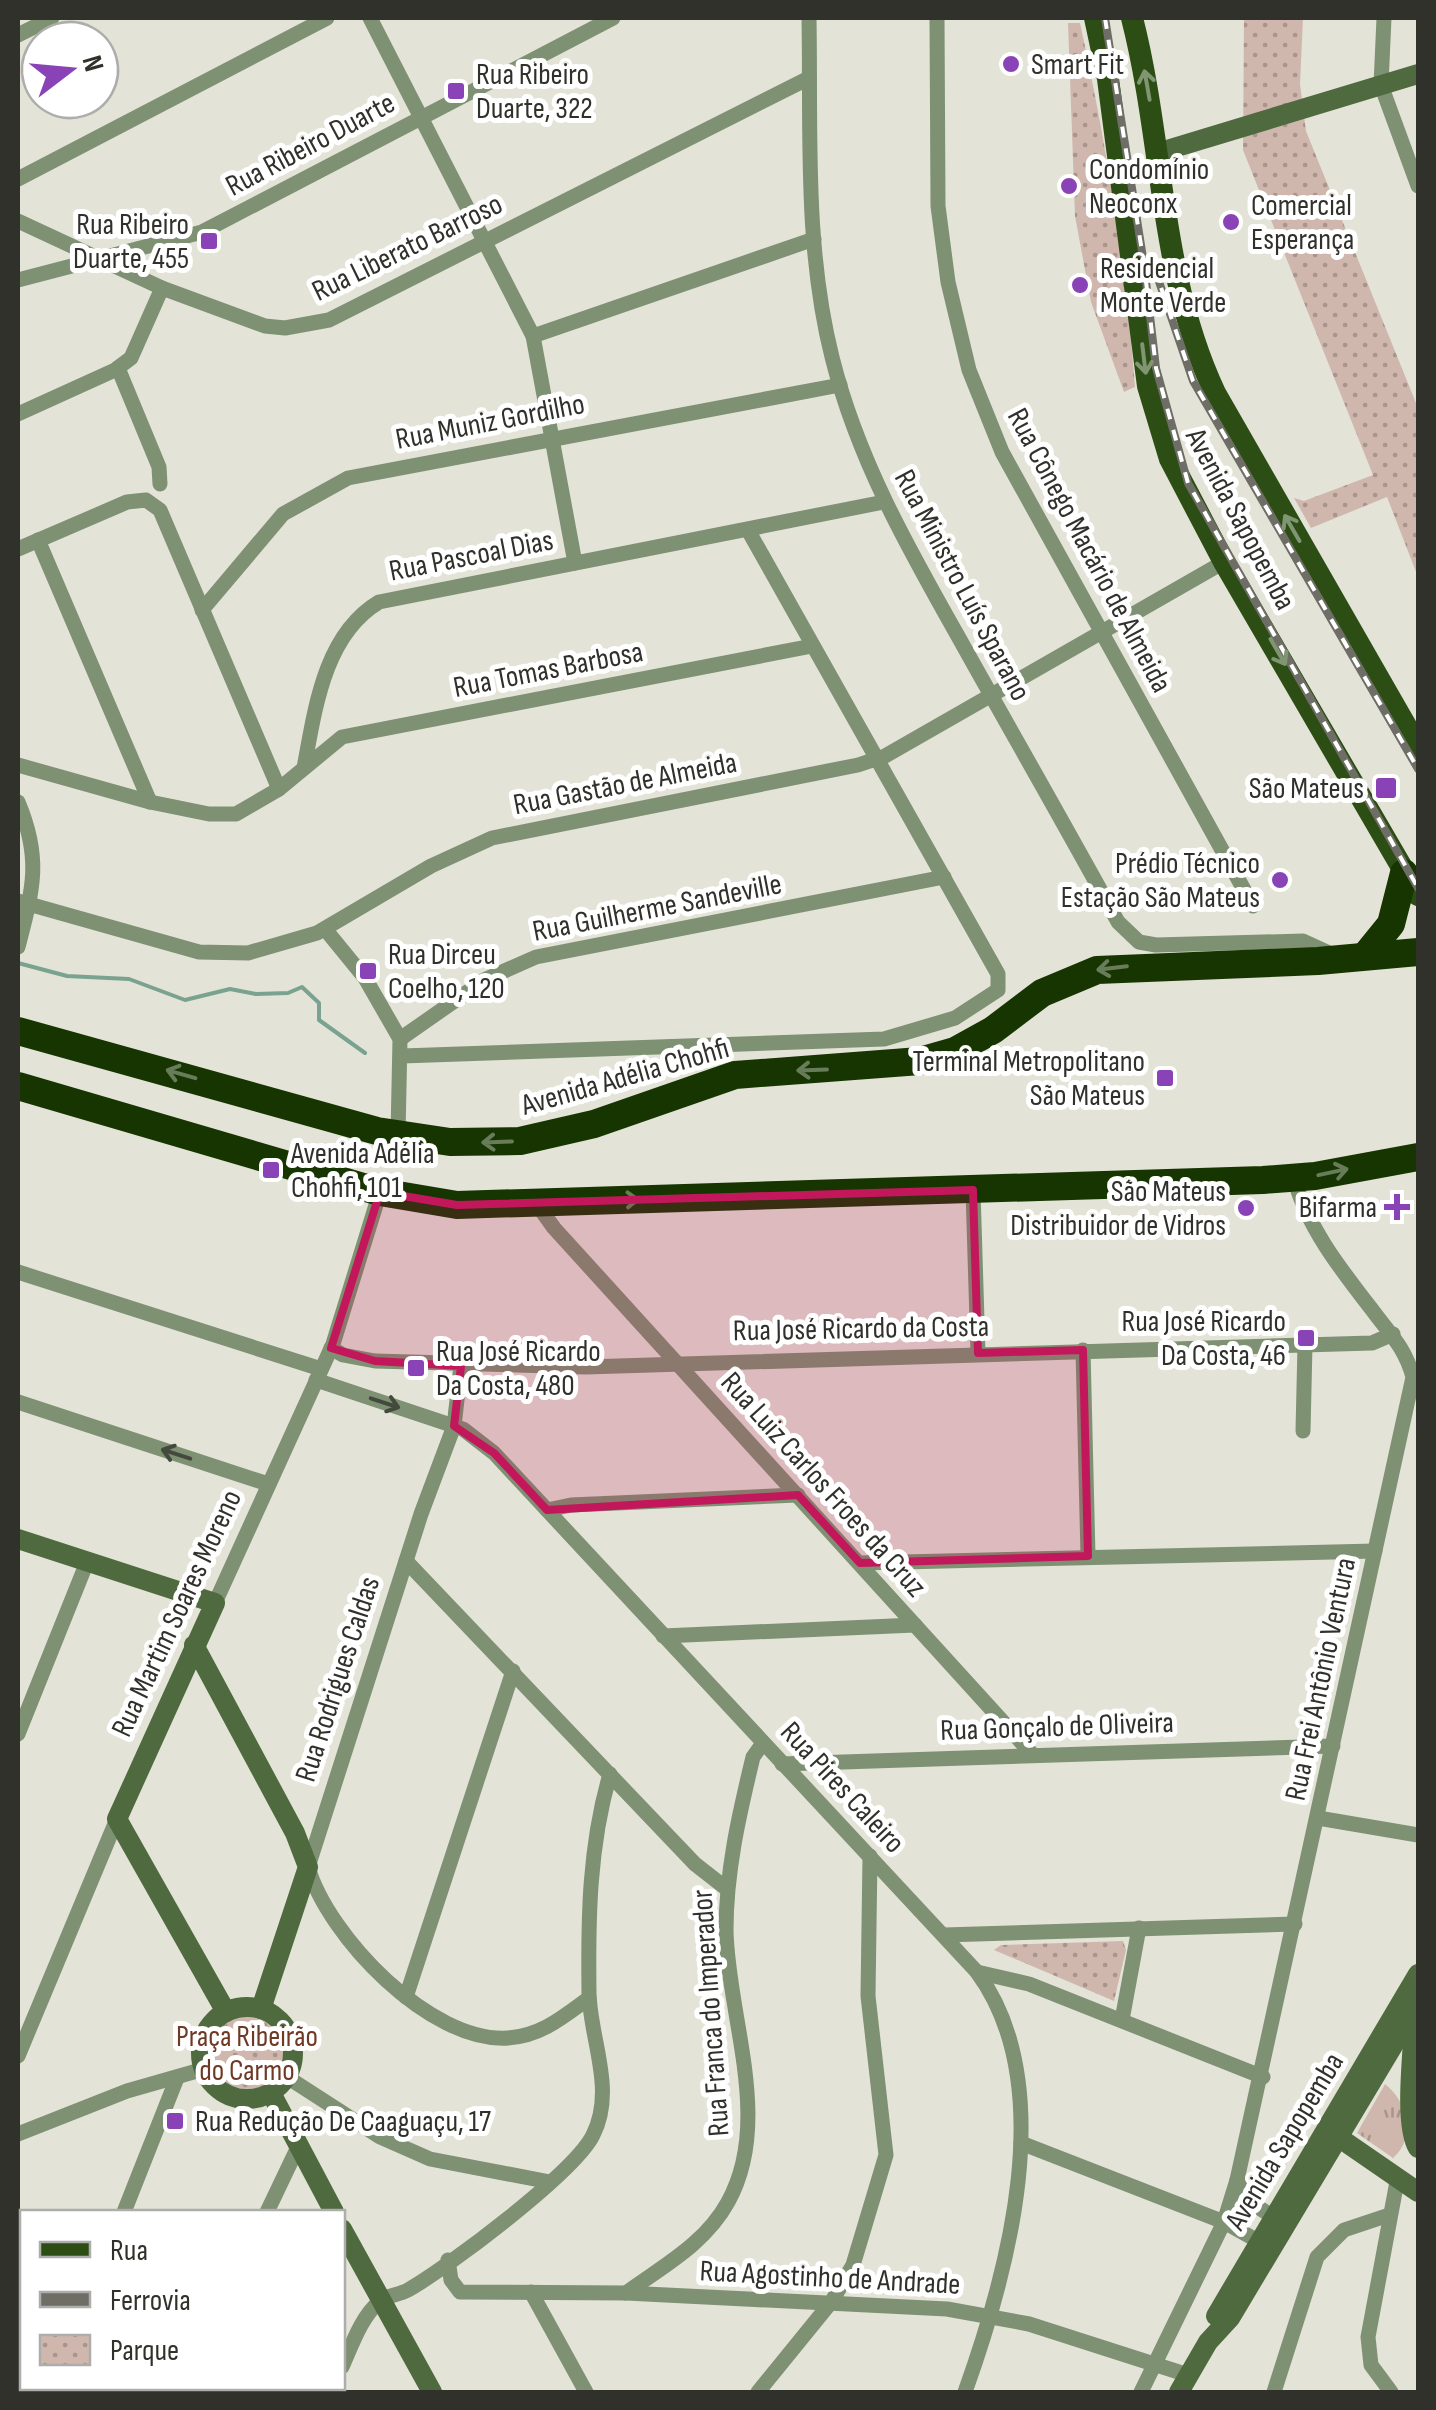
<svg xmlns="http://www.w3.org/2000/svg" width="1436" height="2410" font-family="'Sofia Sans Condensed',sans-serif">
<defs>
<pattern id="grass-tufts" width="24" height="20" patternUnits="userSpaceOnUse" patternTransform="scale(2.5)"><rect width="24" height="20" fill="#d0b7ad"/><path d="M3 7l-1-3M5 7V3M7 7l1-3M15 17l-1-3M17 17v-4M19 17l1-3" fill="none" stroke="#a9958d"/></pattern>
<pattern id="park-dots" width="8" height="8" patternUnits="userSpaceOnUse" patternTransform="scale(2.5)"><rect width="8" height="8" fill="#d0b7ad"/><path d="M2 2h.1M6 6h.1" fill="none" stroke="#a9958d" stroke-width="1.8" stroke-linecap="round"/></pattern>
</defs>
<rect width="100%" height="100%" fill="#e4e3d7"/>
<path fill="url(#grass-tufts)" d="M1385,2084C1407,2101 1417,2137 1393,2158L1357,2133Z"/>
<g fill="url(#park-dots)">
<path d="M1244,18H1303L1300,84L1306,131L1418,408V577L1387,497L1311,528L1294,498L1304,501L1373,475L1243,150Z"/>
<path d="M1068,23H1080C1106,142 1126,266 1135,387L1124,392L1091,302L1075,216Z"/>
<path d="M1123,1941L1126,1950L1114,2001L994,1950L1001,1945Z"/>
<circle cx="247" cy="2053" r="36"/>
</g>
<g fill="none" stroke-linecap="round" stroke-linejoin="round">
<path stroke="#7aa290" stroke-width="4" d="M18,963L67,976L129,979L185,1000L230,989L256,994L288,993L302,987L319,1003V1020L365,1053"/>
<g stroke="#7e9173" stroke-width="15">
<path d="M370,18L533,336L575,563"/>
<path d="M809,18C811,130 804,246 832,357C857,458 908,548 959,638C1012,733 1066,827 1118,922L1139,942L1156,945L1303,941L1338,957"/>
<path d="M937,18L938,206L948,282L969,370L1002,452L1253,906"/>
<path d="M1384,18L1381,85L1418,186"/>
<path d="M18,35L52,18"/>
<path d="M18,179L327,18"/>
<path d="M18,221L162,288L265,326L285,328L329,320L809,78"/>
<path d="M18,280L202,232L613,18"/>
<path d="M533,336L814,239"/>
<path d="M118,368L159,467L160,484"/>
<path d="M18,414L115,370L131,358L162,288"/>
<path d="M38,540L150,802"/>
<path d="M18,549L127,502L146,500L160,510L279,789"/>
<path d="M202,610L283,514L348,478L840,385"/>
<path d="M18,765L150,802L209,814H236L279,789L342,737L812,646"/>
<path d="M304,768C315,709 324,635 379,602L884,502"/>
<path d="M18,802C42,859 33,889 18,947"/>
<path d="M18,901L199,952L248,953L317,933L431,866L492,838L858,765L885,756L1224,562"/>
<path d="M325,929L365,978L400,1039L398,1134"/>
<path d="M400,1039L486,979L536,957L944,877"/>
<path d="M402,1056L884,1039L955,1018L998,990V974L748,530"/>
<path d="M973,1190L978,1353"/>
<path d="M536,1203L554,1228L1033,1755"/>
<path d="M18,1272L321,1369"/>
<path d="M331,1348L343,1355L375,1361L586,1367L1372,1343L1393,1334"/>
<path d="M1083,1350L1088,1556"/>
<path d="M461,1366L454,1426L421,1514L308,1867C328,1936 430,2043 508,2038C541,2036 563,2017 589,1998"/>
<path d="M316,1380L463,1429L494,1453L977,1972L1029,1984L1263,2077"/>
<path d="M18,1402L268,1484"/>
<path d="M1303,1431L1305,1345"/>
<path d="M547,1510L571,1505L798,1495"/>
<path d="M406,1561L695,1864L727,1889"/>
<path d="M860,1563L1375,1551"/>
<path d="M215,1603L333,1344L380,1192"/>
<path d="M663,1636L915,1625"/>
<path d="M18,1734L87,1562"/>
<path d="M782,1764L1333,1746"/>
<path d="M1318,1818L1418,1835"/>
<path d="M944,1935L1295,1924"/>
<path d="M406,1997L513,1671"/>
<path d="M1122,2020L1139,1928"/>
<path d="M18,2056L117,1819"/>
<path d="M287,2077L380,2137L430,2159L550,2182"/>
<path d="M18,2134L127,2091L204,2069"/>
<path d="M1021,2143L1224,2222L1258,2241"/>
<path d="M1237,2180L1246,2199L1273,2217"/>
<path d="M124,2212L177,2078"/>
<path d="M267,2212L298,2147"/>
<path d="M448,2260L451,2280L460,2292L626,2293L947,2309L1029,2324L1188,2375"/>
<path d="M531,2292L586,2392"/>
<path d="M626,2293C663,2266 705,2244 728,2202C773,2121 728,2018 726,1931C726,1871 739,1815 753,1757L763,1743"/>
<path d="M342,2367C352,2345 361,2317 380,2301C387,2295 399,2295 408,2290C447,2268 575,2172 593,2135C616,2090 590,2039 589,1993C588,1918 589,1846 610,1774"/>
<path d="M45,2388L61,2392"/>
<path d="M188,2392L190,2388"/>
<path d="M331,2392L333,2388"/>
<path d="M758,2392L832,2301L853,2265L886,2155L868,1996L870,1856"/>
<path d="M965,2392C1008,2272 1060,2085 977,1972"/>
<path d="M1141,2392L1224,2222L1237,2180L1413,1377C1405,1348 1391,1335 1373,1311C1342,1271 1307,1227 1294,1178"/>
<path d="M1274,2392L1317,2257L1344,2230L1389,2215"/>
<path d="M1391,2392L1371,2365L1368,2337L1398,2176"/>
</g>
<g stroke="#4e6a3e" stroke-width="20">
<path d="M1157,153L1418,74"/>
<path d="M18,1539L215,1603L117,1819L226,2012"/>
<path d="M194,1645L295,1833L308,1867L261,2009"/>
<circle cx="247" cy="2053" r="46"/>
<path d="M1415,2012C1414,2043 1403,2124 1418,2148"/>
<path d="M271,2093L334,2212"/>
<path d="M1328,2130L1418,2192"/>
<path d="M342,2229L432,2392"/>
<path d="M1216,2316L1418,1974"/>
<path d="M1179,2392L1208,2342L1230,2318L1418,2004"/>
</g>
<g stroke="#2c4e14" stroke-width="22">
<path d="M1095,18L1108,79L1148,386L1170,459L1224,562L1418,895"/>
<path d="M1132,18C1164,143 1159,274 1215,393L1418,747"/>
</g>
<g stroke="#163500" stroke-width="28">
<path d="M1365,956L1391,924L1404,873"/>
<path d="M18,1031L377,1131L450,1142L520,1141L594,1124L735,1075L920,1061L955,1051L993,1030L1042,993L1097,970L1318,961L1418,952"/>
<path d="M18,1086L380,1192L457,1205L1263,1180L1315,1176L1418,1157"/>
</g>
<defs>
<g id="rail">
<path d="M1105,18L1144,264L1156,368L1188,483L1418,888"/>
<path d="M1154,267L1193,381L1418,769"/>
</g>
</defs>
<use href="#rail" stroke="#6e6e66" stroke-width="8"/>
<use href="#rail" stroke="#fff" stroke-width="4" stroke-dasharray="11" stroke-linecap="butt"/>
</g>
<defs><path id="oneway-shaft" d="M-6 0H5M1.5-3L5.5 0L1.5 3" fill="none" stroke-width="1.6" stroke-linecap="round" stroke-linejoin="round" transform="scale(2.5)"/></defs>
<g stroke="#809572">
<use href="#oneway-shaft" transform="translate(1147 85) rotate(-100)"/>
<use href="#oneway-shaft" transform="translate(1144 359) rotate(83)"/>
<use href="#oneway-shaft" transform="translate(1292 528) rotate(-120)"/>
<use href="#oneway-shaft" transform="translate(1278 652) rotate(60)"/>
</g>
<g stroke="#687c59">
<use href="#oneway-shaft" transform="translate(1112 968) rotate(173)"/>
<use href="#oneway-shaft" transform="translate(812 1070) rotate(178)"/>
<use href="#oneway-shaft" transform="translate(181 1074) rotate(-164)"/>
<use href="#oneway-shaft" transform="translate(497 1142) rotate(178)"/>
<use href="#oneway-shaft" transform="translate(1333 1172) rotate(-12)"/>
<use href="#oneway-shaft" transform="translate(624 1200) rotate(-2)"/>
</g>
<g stroke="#44493e">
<use href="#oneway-shaft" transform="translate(385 1403) rotate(18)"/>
<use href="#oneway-shaft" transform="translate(176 1454) rotate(-162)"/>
</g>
<path fill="#c2185b" fill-opacity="0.2" stroke="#c2185b" stroke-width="8" stroke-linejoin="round" d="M973,1190L978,1353L1083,1350L1088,1556L860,1563L798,1495L547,1510L494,1453L454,1426L461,1366L375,1361L331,1348L380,1192L457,1205Z"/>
<g fill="#8943b6" stroke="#fff" stroke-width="4">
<circle cx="1011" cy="64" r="10"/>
<rect x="446" y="81" width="20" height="20" rx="5"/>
<circle cx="1069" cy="186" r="10"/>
<circle cx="1231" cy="222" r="10"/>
<rect x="199" y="231" width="20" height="20" rx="5"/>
<circle cx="1080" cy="285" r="10"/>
<rect x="1374" y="776" width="24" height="24" rx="5"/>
<circle cx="1280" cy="880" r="10"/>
<rect x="358" y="961" width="20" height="20" rx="5"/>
<rect x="1155" y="1068" width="20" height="20" rx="5"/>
<rect x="261" y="1160" width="20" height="20" rx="5"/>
<path d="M1392 1192h10v10h10v10h-10v10h-10v-10h-10v-10h10z"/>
<circle cx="1246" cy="1208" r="10"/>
<rect x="1296" y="1328" width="20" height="20" rx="5"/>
<rect x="406" y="1358" width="20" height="20" rx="5"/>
<rect x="165" y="2111" width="20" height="20" rx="5"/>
</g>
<g text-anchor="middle" stroke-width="10" stroke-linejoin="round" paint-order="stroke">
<g font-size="30" fill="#31312c" stroke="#fff" text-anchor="start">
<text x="1031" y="74">Smart Fit</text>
<text x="476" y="84">Rua Ribeiro<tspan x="476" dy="34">Duarte, 322</tspan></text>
<text x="1089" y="179">Condomínio<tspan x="1089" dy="34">Neoconx</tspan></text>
<text x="1251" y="215">Comercial<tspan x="1251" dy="34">Esperança</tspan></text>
<text x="189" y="234" text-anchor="end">Rua Ribeiro<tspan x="189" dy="34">Duarte, 455</tspan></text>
<text x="1100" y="278">Residencial<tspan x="1100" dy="34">Monte Verde</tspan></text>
<text x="1364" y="798" text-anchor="end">São Mateus</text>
<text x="1260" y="873" text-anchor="end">Prédio Técnico<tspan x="1260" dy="34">Estação São Mateus</tspan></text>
<text x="388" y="964">Rua Dirceu<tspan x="388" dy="34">Coelho, 120</tspan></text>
<text x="1145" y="1071" text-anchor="end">Terminal Metropolitano<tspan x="1145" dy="34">São Mateus</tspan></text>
<text x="291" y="1163">Avenida Adélia<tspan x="291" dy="34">Chohfi, 101</tspan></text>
<text x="1226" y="1201" text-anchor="end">São Mateus<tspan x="1226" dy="34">Distribuidor de Vidros</tspan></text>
<text x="1377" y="1217" text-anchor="end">Bifarma</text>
<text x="1286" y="1331" text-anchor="end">Rua José Ricardo<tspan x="1286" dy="34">Da Costa, 46</tspan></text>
<text x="436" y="1361">Rua José Ricardo<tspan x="436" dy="34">Da Costa, 480</tspan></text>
<text x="195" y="2131">Rua Redução De Caaguaçu, 17</text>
</g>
<g font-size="30" fill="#31312c" stroke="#fff">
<text transform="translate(310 144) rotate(-28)" y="10">Rua Ribeiro Duarte</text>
<text transform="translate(407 247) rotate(-26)" y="10">Rua Liberato Barroso</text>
<text transform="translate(490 421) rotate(-11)" y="10">Rua Muniz Gordilho</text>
<text transform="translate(1241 519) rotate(62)" y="10">Avenida Sapopemba</text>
<text transform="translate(1090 550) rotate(62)" y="10">Rua Cônego Macário de Almeida</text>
<text transform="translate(471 555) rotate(-11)" y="10">Rua Pascoal Dias</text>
<text transform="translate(963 585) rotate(62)" y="10">Rua Ministro Luís Sparano</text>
<text transform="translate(548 669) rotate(-11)" y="10">Rua Tomas Barbosa</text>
<text transform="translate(625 783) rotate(-11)" y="10">Rua Gastão de Almeida</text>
<text transform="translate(657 907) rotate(-11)" y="10">Rua Guilherme Sandeville</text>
<text transform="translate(625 1076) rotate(-16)" y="10">Avenida Adélia Chohfi</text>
<text transform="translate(861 1328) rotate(-1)" y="10">Rua José Ricardo da Costa</text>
<text transform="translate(824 1484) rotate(48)" y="10">Rua Luiz Carlos Froes da Cruz</text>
<text transform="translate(176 1613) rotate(-65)" y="10">Rua Martim Soares Moreno</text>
<text transform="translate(337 1679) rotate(-72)" y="10">Rua Rodrigues Caldas</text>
<text transform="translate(1320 1679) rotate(-78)" y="10">Rua Frei Antônio Ventura</text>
<text transform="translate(1057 1726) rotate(-2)" y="10">Rua Gonçalo de Oliveira</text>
<text transform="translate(843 1787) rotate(47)" y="10">Rua Pires Caleiro</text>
<text transform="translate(710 2013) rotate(-94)" y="10">Rua Franca do Imperador</text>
<text transform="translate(1284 2141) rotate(-59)" y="10">Avenida Sapopemba</text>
<text transform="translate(830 2277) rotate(3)" y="10">Rua Agostinho de Andrade</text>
</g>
<g font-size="30" fill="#6e3a25" stroke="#fff">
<text x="247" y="2046">Praça Ribeirão<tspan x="247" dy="34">do Carmo</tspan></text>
</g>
</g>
<rect width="1436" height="2410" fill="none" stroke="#31312c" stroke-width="40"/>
<rect x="20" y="2210" width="325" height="180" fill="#ffffff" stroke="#adadab" stroke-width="2.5"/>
<rect x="40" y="2242" width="50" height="15" fill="#2c4e14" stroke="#adadab" stroke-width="2.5"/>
<text x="110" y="2260" font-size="30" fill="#31312c">Rua</text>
<rect x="40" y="2292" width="50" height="15" fill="#6e6e66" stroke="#adadab" stroke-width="2.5"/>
<text x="110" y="2310" font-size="30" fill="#31312c">Ferrovia</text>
<rect x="40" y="2335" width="50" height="30" fill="url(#park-dots)" stroke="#adadab" stroke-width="2.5"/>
<text x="110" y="2360" font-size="30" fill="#31312c">Parque</text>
<g transform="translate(70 70) rotate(74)"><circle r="48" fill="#ffffff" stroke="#adadab" stroke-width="2.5"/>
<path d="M0-8L18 38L0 25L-18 38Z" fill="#8943b6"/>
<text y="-15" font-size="28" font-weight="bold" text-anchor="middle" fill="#31312c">N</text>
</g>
</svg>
